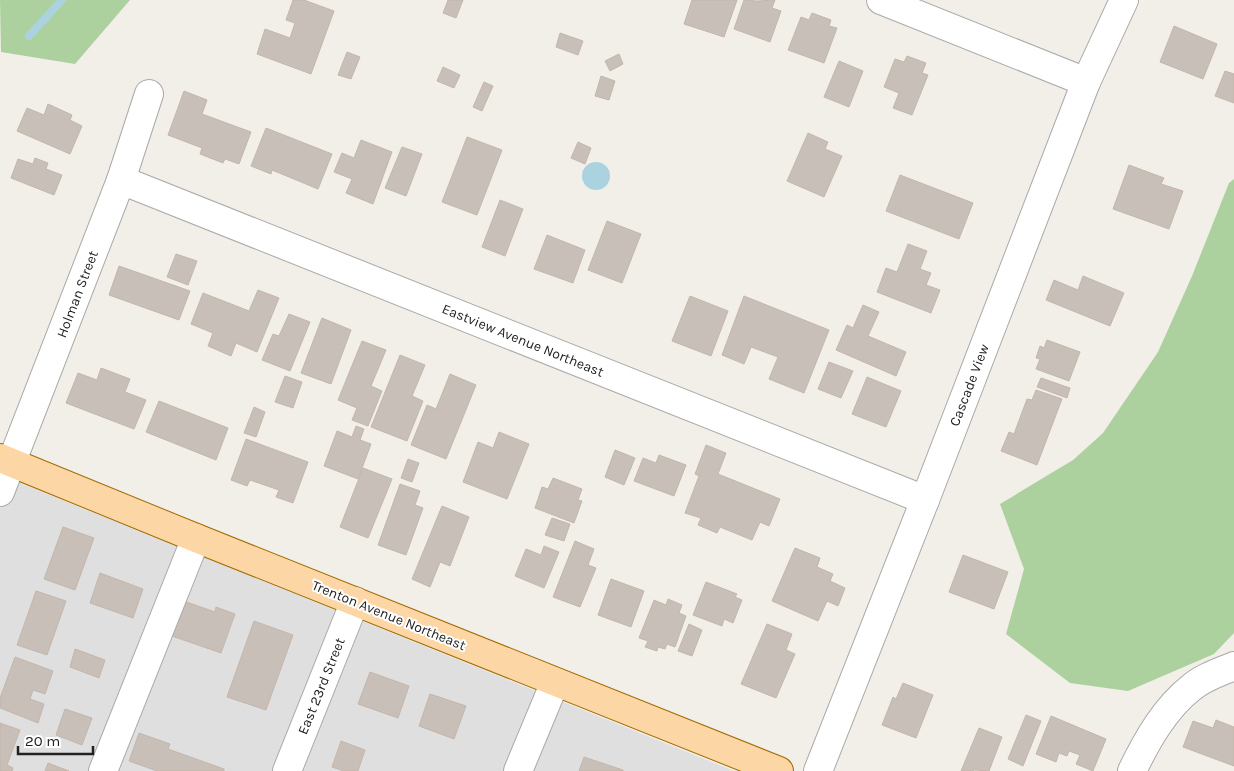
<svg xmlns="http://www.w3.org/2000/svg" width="1234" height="771" font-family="Karla,sans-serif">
<rect width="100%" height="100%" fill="#f2efe9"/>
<path fill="#e0dfdf" d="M0,475L734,771H0Z"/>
<g fill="#add19e">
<path d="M0,0H130L75,64L1,52Z"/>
<path d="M1234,179V633L1214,654L1128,691L1070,683L1006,634L1024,569L1000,504L1073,460L1103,433L1158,352L1192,276L1229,183Z"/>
</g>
<circle fill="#aad3df" cx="596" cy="176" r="14"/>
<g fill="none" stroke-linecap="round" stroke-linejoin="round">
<path stroke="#aad3df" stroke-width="8" d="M29,36L62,0"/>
</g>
<g fill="#c7bfb8" stroke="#c4b6ab">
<path d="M293,0H304L334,11L311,74L257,54L265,29L290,38L295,23L286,20Z"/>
<path d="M448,0H463L456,18L443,13Z"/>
<path d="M692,0H737L724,37L684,24Z"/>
<path d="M744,0L757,1L775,0L772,8L781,11L770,42L734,29Z"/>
<path d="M812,13L831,20L829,26L837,28L824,63L788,50L801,17L809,20Z"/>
<path d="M1174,26L1217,44L1203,79L1160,62Z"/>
<path d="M560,33L583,41L578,55L556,47Z"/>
<path d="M347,52L360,57L351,79L338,75Z"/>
<path d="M619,54L623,64L610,71L605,61Z"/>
<path d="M907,56L926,63L922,73L928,75L912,115L893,108L899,93L884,87L895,59L904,62Z"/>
<path d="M839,61L863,71L849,107L824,97Z"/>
<path d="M443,67L460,75L454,88L437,81Z"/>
<path d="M1225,71L1234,74V103L1215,96Z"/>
<path d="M601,76L615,81L609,100L595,96Z"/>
<path d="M484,82L493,86L482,111L473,107Z"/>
<path d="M184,91L207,100L202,114L251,132L239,164L225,159L223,163L200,154L202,148L168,135Z"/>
<path d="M48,104L72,115L70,120L82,126L70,154L17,131L27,108L44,115Z"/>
<path d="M266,128L332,154L318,189L272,170L271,174L251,166Z"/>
<path d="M808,133L828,142L825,149L842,156L824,197L787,181Z"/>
<path d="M467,137L502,150L477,215L442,202Z"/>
<path d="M361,140L392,152L373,204L346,193L352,179L334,172L342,153L354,158Z"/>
<path d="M578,142L591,148L585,164L571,158Z"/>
<path d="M402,147L422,154L406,196L385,188Z"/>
<path d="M35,158L48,163L46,169L62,175L54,195L11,178L18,159L33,164Z"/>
<path d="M1129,165L1164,178L1161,184L1183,191L1169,229L1113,209Z"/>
<path d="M900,175L973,203L959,239L886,211Z"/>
<path d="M500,200L523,209L505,256L482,247Z"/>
<path d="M607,221L641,234L622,283L588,270Z"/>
<path d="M547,235L585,250L573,283L534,269Z"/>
<path d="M908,244L927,251L920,269L931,273L926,285L940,290L931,313L877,292L886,268L897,272Z"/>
<path d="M176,254L197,261L188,285L167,277Z"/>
<path d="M119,266L190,291L179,320L109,295Z"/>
<path d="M1083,276L1124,293L1110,326L1046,300L1054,280L1078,290Z"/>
<path d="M258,290L279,298L257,352L236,343L231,356L208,346L213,333L191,324L203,293L249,311Z"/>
<path d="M690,296L728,311L711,356L672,341Z"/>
<path d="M744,296L829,330L804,393L769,379L778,357L751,347L744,364L722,355Z"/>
<path d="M863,305L879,312L868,336L906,352L896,376L836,350L847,325L853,328Z"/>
<path d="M289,314L310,322L290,371L262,360L273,334L279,336Z"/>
<path d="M322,318L351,330L331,384L301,373Z"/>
<path d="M1047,340L1080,352L1069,381L1036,369L1040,359L1036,358L1040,346L1044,348Z"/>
<path d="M362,341L386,350L371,386L382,391L368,426L352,420L357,408L338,400Z"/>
<path d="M400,355L425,365L412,396L423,401L407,441L371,427Z"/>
<path d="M829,362L853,371L841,398L818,389Z"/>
<path d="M101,368L130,379L125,392L146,400L134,429L66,403L78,373L97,380Z"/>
<path d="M450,374L476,385L446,459L411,445L427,405L436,409Z"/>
<path d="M285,376L302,382L293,408L275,402Z"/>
<path d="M867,377L901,391L886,427L852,414Z"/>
<path d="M1041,378L1070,388L1067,398L1037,387Z"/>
<path d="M1036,390L1062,399L1037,465L1001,451L1009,432L1014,434L1027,399L1032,400Z"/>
<path d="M159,401L228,428L216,460L146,432Z"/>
<path d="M254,407L265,412L256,437L244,433Z"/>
<path d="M356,426L364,429L360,440L371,444L358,479L324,466L337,431L352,437Z"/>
<path d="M499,432L529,444L507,499L463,482L478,442L493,448Z"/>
<path d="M246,439L308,462L293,503L276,497L279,490L250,480L247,486L231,480Z"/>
<path d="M706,445L726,453L718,474L780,499L769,526L760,522L752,540L720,527L717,533L698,525L701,518L685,513L699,476L695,474Z"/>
<path d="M615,450L635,458L624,485L605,477Z"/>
<path d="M659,455L686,465L674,496L634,481L643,458L656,463Z"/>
<path d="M408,459L419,463L412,482L401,478Z"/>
<path d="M363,468L392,479L368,538L340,527Z"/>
<path d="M553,478L582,489L578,500L582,501L574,523L535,508L542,487L548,489Z"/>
<path d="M400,484L420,491L415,505L423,508L406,555L378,545Z"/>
<path d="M442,506L469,517L450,566L440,562L430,587L412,579Z"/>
<path d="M552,518L570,524L564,541L545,535Z"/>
<path d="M63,527L94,538L75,590L44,579Z"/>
<path d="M575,541L594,549L588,565L596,568L580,607L553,597Z"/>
<path d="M544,546L559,552L544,588L515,576L526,549L541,555Z"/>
<path d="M795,548L820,558L817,567L833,574L830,581L845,588L838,606L827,601L818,621L772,601Z"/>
<path d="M963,555L1008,572L994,609L949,592Z"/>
<path d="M100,573L143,589L133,618L90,603Z"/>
<path d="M611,579L644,591L631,627L598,615Z"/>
<path d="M706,582L737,594L735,597L742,600L733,623L724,619L722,626L693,615Z"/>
<path d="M36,591L66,601L47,655L17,645Z"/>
<path d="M668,599L682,605L679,613L686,616L675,647L667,644L665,649L658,647L657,651L645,647L648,641L639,638L654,600L666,605Z"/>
<path d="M181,600L215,612L216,607L235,614L221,653L169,635Z"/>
<path d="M254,621L293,635L266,710L227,697Z"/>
<path d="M689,624L702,630L692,656L678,651Z"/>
<path d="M767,624L792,634L786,650L795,654L776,698L741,684Z"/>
<path d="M75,649L105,660L99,678L70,667Z"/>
<path d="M15,657L53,671L45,694L33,690L30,699L44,704L38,723L0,708V698Z"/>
<path d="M370,672L409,686L398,718L358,704Z"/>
<path d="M903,683L933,695L916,738L882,725L893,697L896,699Z"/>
<path d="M430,694L466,706L454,739L419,726Z"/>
<path d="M65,709L92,718L82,745L56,735Z"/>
<path d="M1026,715L1041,721L1023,766L1008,759Z"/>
<path d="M1051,716L1106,739L1093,771L1076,764L1080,755L1069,751L1067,756L1059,753L1056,762L1036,754Z"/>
<path d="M1216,720L1234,727V766L1183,747L1193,721L1213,728Z"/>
<path d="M0,723L20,730L7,765L13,768L12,771H0Z"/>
<path d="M979,728L1002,737L989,771L974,770L973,771H961Z"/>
<path d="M139,733L170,744L168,749L224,769V771H157L129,761Z"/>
<path d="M341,741L365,750L358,771H344L332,767Z"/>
<path d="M584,757L623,770V771H579Z"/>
<path d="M48,763L69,771H45Z"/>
</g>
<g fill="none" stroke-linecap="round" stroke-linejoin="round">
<defs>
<g id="minor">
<path d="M881,0L1086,82"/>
<path d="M121,180L925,500"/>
<path d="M0,492L121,180L149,94"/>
<path d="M103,771L196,538"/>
<path d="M287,771L355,601"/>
<path d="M518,771L555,682"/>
<path d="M818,771L925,500L1086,82L1124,0"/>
<path d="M1132,771C1147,740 1165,708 1192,687C1204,677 1220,672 1234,666"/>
</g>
<path id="major" d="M0,458L196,538L779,771"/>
</defs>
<use href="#minor" stroke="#a9a9a9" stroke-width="30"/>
<use href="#major" stroke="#a06b00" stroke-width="30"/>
<use href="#minor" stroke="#fff" stroke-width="28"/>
<use href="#major" stroke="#fcd6a4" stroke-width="28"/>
</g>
<g text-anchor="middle" stroke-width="4" stroke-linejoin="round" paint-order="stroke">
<g font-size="14" fill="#222" stroke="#fff">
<text transform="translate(77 294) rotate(-69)" y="5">Holman Street</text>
<text transform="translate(523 340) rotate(22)" y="5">Eastview Avenue Northeast</text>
<text transform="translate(969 385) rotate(-69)" y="5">Cascade View</text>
<text transform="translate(389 615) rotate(22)" y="5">Trenton Avenue Northeast</text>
<text transform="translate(321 686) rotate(-68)" y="5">East 23rd Street</text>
</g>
</g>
<path d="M18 746v8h75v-8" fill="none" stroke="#222222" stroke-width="2.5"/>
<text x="25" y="746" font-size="15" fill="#222222" stroke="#ffffff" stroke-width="4" paint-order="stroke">20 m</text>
</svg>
